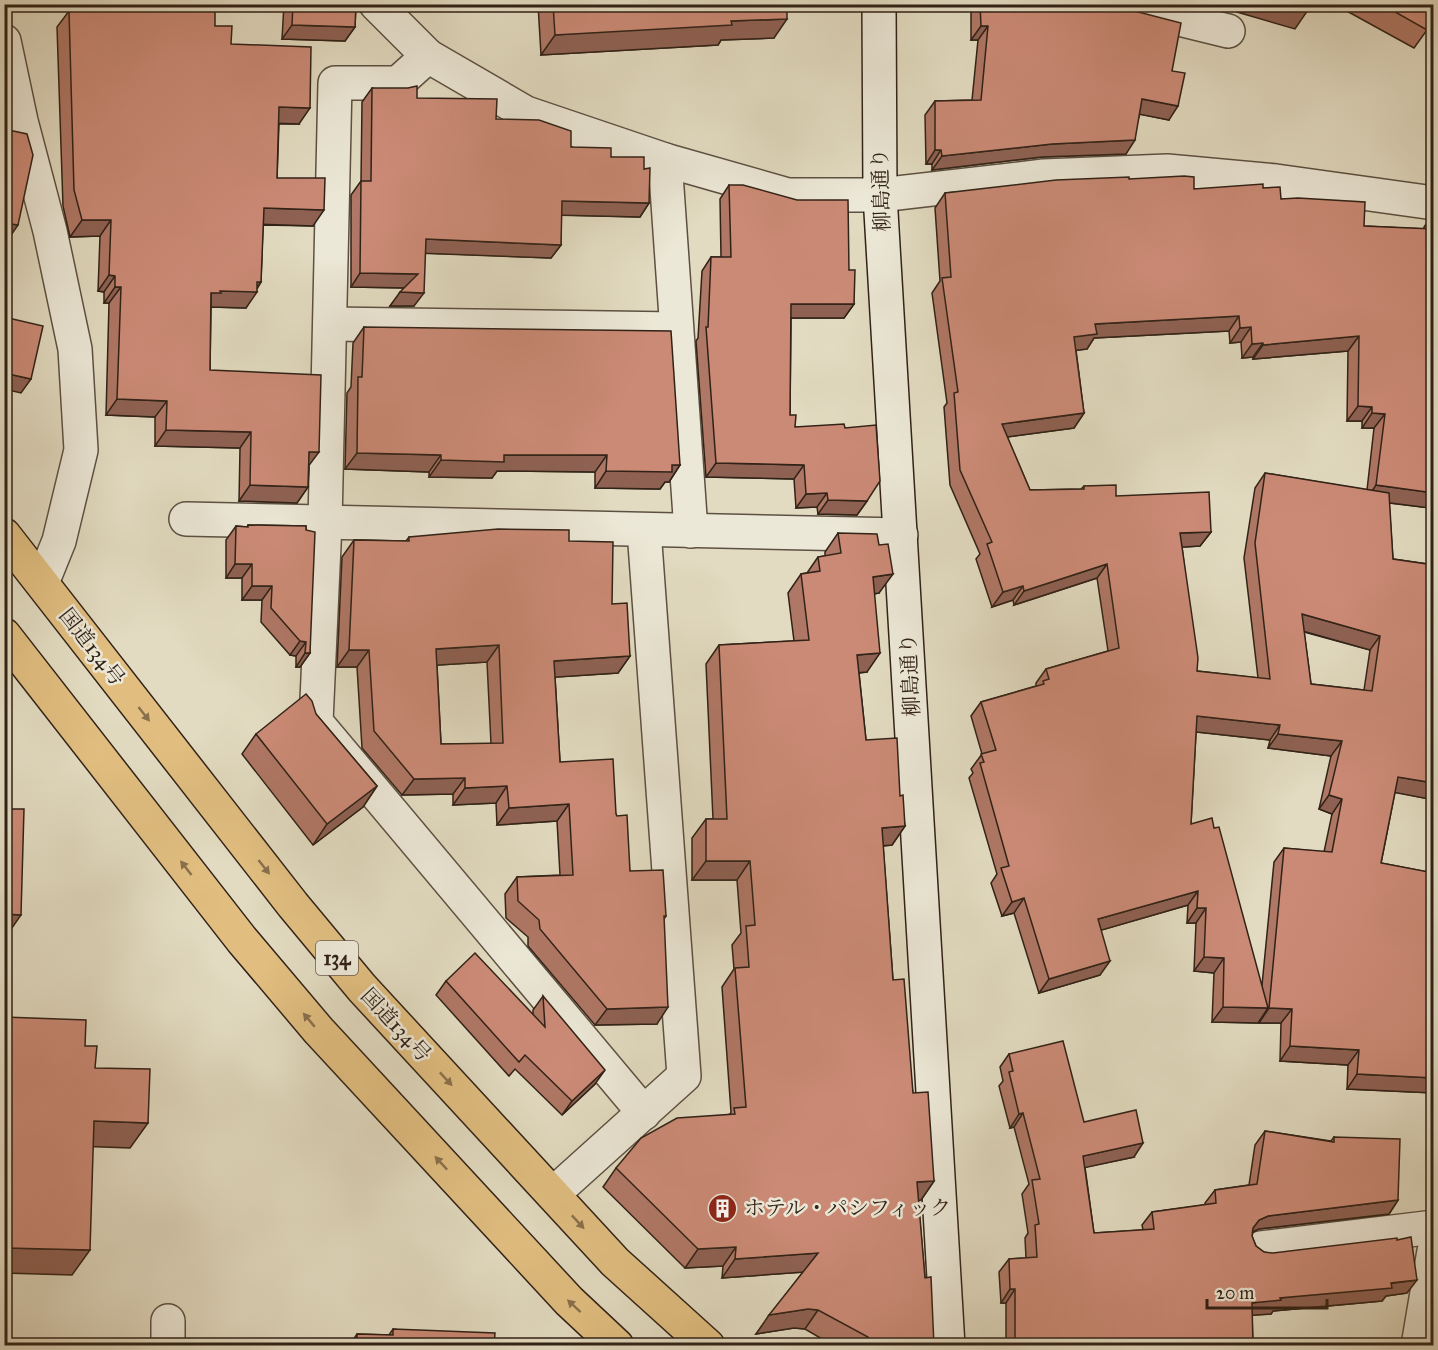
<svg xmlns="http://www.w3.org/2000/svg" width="1438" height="1350" font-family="'IM FELL Great Primer','Noto Serif JP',serif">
<rect width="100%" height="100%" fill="#e2dbc1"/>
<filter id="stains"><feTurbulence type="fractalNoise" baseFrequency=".00333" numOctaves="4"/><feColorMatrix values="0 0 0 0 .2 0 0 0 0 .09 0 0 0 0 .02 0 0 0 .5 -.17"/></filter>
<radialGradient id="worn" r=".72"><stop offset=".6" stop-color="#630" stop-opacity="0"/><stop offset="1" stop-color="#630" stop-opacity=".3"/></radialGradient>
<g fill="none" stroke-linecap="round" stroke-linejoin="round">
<defs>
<g id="street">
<path d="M376,4L428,56L526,113L665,160L788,195H880L1044,176L1167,171L1276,181L1434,203"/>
<path d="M1118,4L1228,31"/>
<path d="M4,41L21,121L50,231L75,349L81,450L59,541L42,583"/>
<path d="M428,56L398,83H335L325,523L316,722L644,1113"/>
<path d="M665,160L691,531"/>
<path d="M330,324L676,329"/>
<path d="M186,519L901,535"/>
<path d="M553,1194L684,1076L644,530"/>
<path d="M1261,1248L1434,1227"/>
<path d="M168,1346V1321"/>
<path d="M1418,1346L1434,1251"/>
</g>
<path id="secondary" d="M879,4L880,195L948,1346"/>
<g id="highway">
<path d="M4,535L293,905L362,988L615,1262L708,1346"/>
<path d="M4,635L242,940L319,1031L569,1301L617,1346"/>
</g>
</defs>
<use href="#street" stroke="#5d5042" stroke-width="36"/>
<use href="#secondary" stroke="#312217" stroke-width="36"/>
<use href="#highway" stroke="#312217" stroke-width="36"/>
<use href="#street" stroke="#ece8d7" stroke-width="33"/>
<use href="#secondary" stroke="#ece8d7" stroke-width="33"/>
<use href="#highway" stroke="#e1be80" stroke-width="33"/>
</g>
<g fill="#af7765" stroke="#312217" stroke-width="1.5" fill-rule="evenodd">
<path d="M284,4H356L355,27L345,41L282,39Z"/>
<path d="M538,4H787L774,38L721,40L718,45L541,55Z"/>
<path d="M971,4H1116L1172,71L1169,120L1140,114L1126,154L1042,157L932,170V164H926L925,115L935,101L972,100L978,40H971Z"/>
<path d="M1334,4H1434L1427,30L1414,48Z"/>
<path d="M69,11L215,26L299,124H279L277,178L313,226L263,225L261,282L246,308L211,307L210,370L309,467L308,487L297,503L239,501L240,448L155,446V417L106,415L109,303H104V292L98,291L100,236L70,237L63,206L57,27Z"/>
<path d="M1434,68V77L1430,75Z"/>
<path d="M372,88L496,119L571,147L611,157L644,169L649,203L640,217L561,215V245L551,258L425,253L414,306H390L404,288L351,287V195L361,181L362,102Z"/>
<path d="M1129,179L1194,189L1263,188L1281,199L1364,226L1424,229V227L1434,213V503L1430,508L1389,503L1393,559L1434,565V792L1429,799L1395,792L1381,863L1434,873V1093L1347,1089L1348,1065L1280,1061L1281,1023H1259V1022L1258,1023L1212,1022L1214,973L1194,971L1196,923H1187L1188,905L1101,930L1100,975L1039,993L1014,913L1002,916L991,883L997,874L969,778L973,773L971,769L982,754L971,716L981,702L1036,686V683L1046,669L1108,651L1097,578L1014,605L1013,600L992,607L976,559L980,554L950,485L944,407L947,403L932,293L940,281L935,208L945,193ZM1229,331L1230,343L1241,342L1242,358L1253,357V359L1348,351L1347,421H1362V428H1374L1367,490L1265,473L1255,488L1244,558L1258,678L1197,671L1182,547L1200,546L1211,532L1116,496L1084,486L1081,489L1030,490L1007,437L1074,428L1084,413L1076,350L1087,349L1094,338ZM1304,632L1370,650L1364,690L1311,684ZM1196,732L1270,740L1268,748L1331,756L1319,809L1332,814L1324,852L1284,848L1274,862L1262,985L1191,824Z"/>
<path d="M729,185L849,270L854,304L844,318H791L790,415L795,427L845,428L867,501L857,515L818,514L817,507L796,508L794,479L706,477L696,341L698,338L702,271L711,257H721L720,199Z"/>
<path d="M364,327L680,465L669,482H665L660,489L595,488V472L497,471L492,478L429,477V472L345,469L347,393L351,387L353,343Z"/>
<path d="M248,525L306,526L310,653L300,667H296V656L290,655L261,622L262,600H242V578H226V540L236,526L247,527Z"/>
<path d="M838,533L879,593L874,594L867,672L859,673L866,740L900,796L905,826L892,845L883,846L893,980L913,1093L934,1181L921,1200H918L925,1278L934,1346H834L805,1329L794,1328L756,1334L803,1272L722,1278L723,1266L685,1268L603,1187L616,1168L730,1114L731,1112L722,987L734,969L732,945L741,933L737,880H692V838L706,819H713L706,664L719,645L794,641L788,593L801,574L807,573L818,557L825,556V552Z"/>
<path d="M409,537L569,541L612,604L630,656L618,673L555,677L560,762L616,814L630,871L666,916L664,919L657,1024L595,1025L528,946V937L506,918L505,894L517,877L560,875L557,821L497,825L496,803L453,805V794L402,795L362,748L357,667H337L342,557L354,540L406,541ZM487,662L491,744H441L437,665Z"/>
<path d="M316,714L377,786L363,807L313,845L242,754L256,734Z"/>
<path d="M446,981L533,1015V1010L543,996L595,1084L562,1115L515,1069L509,1076L436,995Z"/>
<path d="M1009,1054L1084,1122L1134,1157L1085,1167L1094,1233L1143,1230L1142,1225L1152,1212L1205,1205V1203L1215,1190L1249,1185L1255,1145L1265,1131L1331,1141L1334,1137L1398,1200L1389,1214L1259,1229L1253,1232L1252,1236L1256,1246L1264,1252L1407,1293L1386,1296L1382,1301L1273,1311L1271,1314L1252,1315L1253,1346H1006V1303H1001L999,1272L1009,1259L1026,1258L1025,1238L1028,1233L1022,1194L1029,1184L1014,1127L1010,1128L999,1086L1003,1081L1000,1067Z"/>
<path d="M393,1329L494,1346H349L357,1334L389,1335Z"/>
</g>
<g fill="#8e6153" stroke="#312217" stroke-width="1.5">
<path d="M1242,4H1288L1308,10L1295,29L1237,12Z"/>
<path d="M787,19L774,38L721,40L718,45L541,55L555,35L731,21Z"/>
<path d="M292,25L355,27L345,41L282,39Z"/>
<path d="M981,26H988L978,40H971Z"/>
<path d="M1142,99L1178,106L1169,120L1133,113Z"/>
<path d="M279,107L310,108L299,124L268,123Z"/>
<path d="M1135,140L1126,154L1042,157L932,170L942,156L1052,144Z"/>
<path d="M935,150H941L932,164H926Z"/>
<path d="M562,201L649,203L640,217L552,215Z"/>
<path d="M264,208L324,210L313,226L252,224Z"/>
<path d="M82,220H111L100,236L70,237Z"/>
<path d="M4,223L18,225L4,245Z"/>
<path d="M426,239L561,245L551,258L416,253Z"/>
<path d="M360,273L418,274L409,288L351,287Z"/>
<path d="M109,275L115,276L104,292L98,291Z"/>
<path d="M257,282H261L254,292H257L246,308L211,307V293Z"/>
<path d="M115,287H121L109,303H104Z"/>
<path d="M400,292L424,293L414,306H390Z"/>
<path d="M791,304H854L844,318H781Z"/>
<path d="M1239,316L1229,331L1094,338L1087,349L1064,352L1074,337L1095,324Z"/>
<path d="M1251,327L1241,342L1230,343L1240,328Z"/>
<path d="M1359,336L1348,351L1253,359L1263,345Z"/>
<path d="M1263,343L1253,357L1242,358L1252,344Z"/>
<path d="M4,373L31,379L21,393L4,389Z"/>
<path d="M117,399L167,401L155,417L106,415Z"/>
<path d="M1358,406L1372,407L1362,421H1347Z"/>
<path d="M1084,413L1074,428L992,439L1002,424Z"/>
<path d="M1372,413L1385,414L1374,428H1362Z"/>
<path d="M166,430L251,432L240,448L155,446Z"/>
<path d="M309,452H319L307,468Z"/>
<path d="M357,453L441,455L429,472L345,469Z"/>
<path d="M504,455H607L595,472L497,471L492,478L429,477L441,460Z"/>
<path d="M716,463L804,465L794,479L706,477Z"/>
<path d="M672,465H680L669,482H665L660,489L595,488L606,471Z"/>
<path d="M250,485L308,487L297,503L239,501Z"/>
<path d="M1376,485L1434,493V503L1430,508L1366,500Z"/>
<path d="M827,493L817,507L796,508L806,494Z"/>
<path d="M828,500L867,501L857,515L818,514Z"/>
<path d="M1211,532L1200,546L1170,548L1180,533Z"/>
<path d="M235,564H252L242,578H226Z"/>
<path d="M1107,564L1097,578L1014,605L1024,591Z"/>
<path d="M893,574L879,593L859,596L873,577Z"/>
<path d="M252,586H272L262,600H242Z"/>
<path d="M1023,586L1013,600L992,607L1003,592Z"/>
<path d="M1302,614L1380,636L1370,650L1292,628Z"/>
<path d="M300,641L306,642L296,656L290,655Z"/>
<path d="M499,645L487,662L424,666L436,649Z"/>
<path d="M349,650H369L357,667H337Z"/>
<path d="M305,653H310L300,667H296Z"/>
<path d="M880,653L867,672L844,674L857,655Z"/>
<path d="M630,656L618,673L543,678L554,661Z"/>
<path d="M1197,716L1280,725L1270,740L1187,731Z"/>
<path d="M1278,734L1342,741L1331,756L1268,748Z"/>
<path d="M1398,777L1434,783V792L1429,799L1387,791Z"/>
<path d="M465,778L453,794L402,795L414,779Z"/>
<path d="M377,786L363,807L313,845L327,824Z"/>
<path d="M507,786L496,803L453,805L465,788Z"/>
<path d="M1329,795L1342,799L1332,814L1319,809Z"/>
<path d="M569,804L557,821L497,825L509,808Z"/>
<path d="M905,826L892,845L869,847L882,828Z"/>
<path d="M706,861H750L737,880H692Z"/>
<path d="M1198,891L1188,905L1088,934L1098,919Z"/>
<path d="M1024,898L1014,913L1002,916L1012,902Z"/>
<path d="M1197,908H1206L1196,923H1187Z"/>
<path d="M4,914L21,915L7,935H4Z"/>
<path d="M1204,957L1224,958L1214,973L1194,971Z"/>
<path d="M1110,961L1100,975L1039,993L1049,979Z"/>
<path d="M668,1007L657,1024L595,1025L607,1009Z"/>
<path d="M1223,1007L1268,1008L1258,1023L1212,1022Z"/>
<path d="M1269,1008L1292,1009L1281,1023H1259Z"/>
<path d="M1290,1046L1359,1050L1348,1065L1280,1061Z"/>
<path d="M605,1070L595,1084L562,1115L572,1101Z"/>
<path d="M1357,1074L1434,1078V1093L1347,1089Z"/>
<path d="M1023,1113L1014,1127L1010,1128L1019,1114Z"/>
<path d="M94,1121L148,1123L130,1148L76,1146Z"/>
<path d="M1143,1143L1134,1157L1074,1170L1083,1156Z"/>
<path d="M934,1181L921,1200L904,1201L917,1182Z"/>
<path d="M1398,1200L1389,1214L1259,1229L1249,1233L1259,1220L1268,1216Z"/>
<path d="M736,1247L723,1266L685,1268L698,1249Z"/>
<path d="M7,1248L90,1250L72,1275L4,1273V1252Z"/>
<path d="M818,1253L805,1272L722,1278L735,1259Z"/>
<path d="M1417,1280L1407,1293L1386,1296L1382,1301L1273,1311L1271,1314L1242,1316L1252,1303L1280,1298Z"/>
<path d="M1010,1289H1015L1006,1303H1001Z"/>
<path d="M808,1309L818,1310L805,1329L794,1328L756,1334L769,1315Z"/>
</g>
<g fill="#cb8a76" stroke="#312217" stroke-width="1.5" fill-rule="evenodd">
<path d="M293,4H356L355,27L292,25Z"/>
<path d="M553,4H787V19L731,21L732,25L555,35Z"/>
<path d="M980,4H1116L1123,8L1181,23L1172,71L1185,73L1178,106L1142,99L1135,140L1052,144L942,156L941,150H935V101L981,100L988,26H981Z"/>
<path d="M1288,4H1310L1308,10Z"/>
<path d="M1381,4H1434V18L1427,30Z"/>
<path d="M215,8V26H232L231,44L311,47L310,108L279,107L277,178H325L324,210L264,208L261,282H257V292L220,291L221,293H211L210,370L321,375L319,452H309L308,487L250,485L251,432L166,430L167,401L117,399L121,287H115V276L109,275L111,220H82L74,190L69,11Z"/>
<path d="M417,86V98L497,99L496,119L539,120L571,131V147L611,148V157H644V169L650,168L649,203L562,201L561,245L426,239L424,293L400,292L418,274L360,273L361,181H371L372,88H408Z"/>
<path d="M4,129L27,134L33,155L18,225L4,223Z"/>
<path d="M1184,176L1194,177V189L1263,184V188L1280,187L1281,199L1298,198L1365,202L1364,226L1434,229V493L1376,485L1385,414L1372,413V407L1358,406L1359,336L1263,345V343L1252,344L1251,327L1240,328L1239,316L1095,324L1097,334L1074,337L1084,413L1002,424L1030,490L1084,489V486L1116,485V496L1209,492L1211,532L1180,533L1198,658L1197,671L1270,679L1255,543L1265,473L1389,493L1393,559L1434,565V783L1398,777L1381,863L1434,873V1078L1357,1074L1359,1050L1290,1046L1292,1009L1269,1008L1284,848L1332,852L1342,799L1329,795L1342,741L1278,734L1280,725L1197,716L1191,824L1212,818L1214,828L1219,827L1268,1008L1223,1007L1224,958L1204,957L1206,908H1197L1198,891L1098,919L1110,961L1049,979L1024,898L1012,902L1001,868L1009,866L980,763L984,762L981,754L996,750L981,702L1044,684L1043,681L1049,679L1046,669L1119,648L1107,564L1024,591L1023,586L1003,592L987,544L992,542L960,470L954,393L958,392L942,278L951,277L945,193L1056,180L1129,177V179ZM1302,614L1380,636L1372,691L1311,684Z"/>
<path d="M729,185H743L797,200H848L849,270H855L854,304H791L790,415H796L795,427L844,424L845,428L876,425L880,481L867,501L828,500L827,493L806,494L804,465L716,463L706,327H708L711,257H731Z"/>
<path d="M4,317L43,326L31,379L4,373Z"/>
<path d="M364,327L671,331L680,465H672V472L606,471L607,455H504V462L441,460V455L357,453L358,377H362Z"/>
<path d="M248,525L306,526V530L315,532L310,653H305L306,642L300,641L271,608L272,586H252V564H235L236,526L248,527Z"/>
<path d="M498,529L569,530V541L613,542L612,604L627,603L630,656L554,661L560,762L613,759L616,814L617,816L627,815L630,871L663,870L666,916H664L668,1007L607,1009L540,929L539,920L518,901L517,877L573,875L569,804L509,808L507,786L465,788V778L414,779L374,731L369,650H349L354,540L409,541V537ZM499,645L503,743L441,744L436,649Z"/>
<path d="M838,533L877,534L879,545L888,544L893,574L873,577L880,653L857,655L866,740L897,738L900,796L903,795L905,826L882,828L893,980L904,979L913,1093L928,1092L934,1181L917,1182L925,1278L931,1277L934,1346H870L868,1337L818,1310L808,1309L769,1315L818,1253L735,1259L736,1247L698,1249L616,1168L641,1138L677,1118L735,1114L734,1108L746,1107L735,968L749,967L746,926L755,925L750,861H706V819H727L719,645L809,640L801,574L820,571L818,557L841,553Z"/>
<path d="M306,694L312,701L316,714L377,786L327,824L256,734Z"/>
<path d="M4,809H24L21,915L4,914Z"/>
<path d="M475,953L545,1027L543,996L605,1070L572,1101L525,1055L519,1062L446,981Z"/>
<path d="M4,1017L86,1020L85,1046H97L95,1068L150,1069L148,1123L94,1121L90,1250L7,1248L8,1252H4Z"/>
<path d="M1063,1041L1084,1122L1136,1110L1143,1143L1083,1156L1094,1233L1154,1229L1152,1212L1216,1203L1215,1190L1257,1184L1265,1131L1334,1142V1137L1400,1139L1398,1200L1268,1216L1259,1220L1253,1228L1252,1236L1256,1246L1264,1252L1273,1253L1397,1238V1240L1411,1237L1417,1280L1391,1283L1392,1288L1280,1298L1281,1300L1252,1303L1253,1346H1015V1289H1010L1009,1259L1037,1257L1035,1225L1039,1224L1032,1180L1040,1179L1023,1113L1019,1114L1009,1072L1013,1071L1009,1054Z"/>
<path d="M393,1329L495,1333L494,1346H357V1334L393,1335Z"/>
</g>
<defs><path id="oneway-solid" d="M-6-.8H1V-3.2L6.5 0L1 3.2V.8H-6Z" transform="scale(1.5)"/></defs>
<g fill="#89704c">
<use href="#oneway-solid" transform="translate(144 714) rotate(52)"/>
<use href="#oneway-solid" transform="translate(264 867) rotate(52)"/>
<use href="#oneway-solid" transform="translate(186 868) rotate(-128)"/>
<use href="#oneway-solid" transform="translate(309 1020) rotate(-130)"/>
<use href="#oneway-solid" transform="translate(446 1079) rotate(47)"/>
<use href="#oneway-solid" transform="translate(441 1163) rotate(-133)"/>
<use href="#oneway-solid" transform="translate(578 1222) rotate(47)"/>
<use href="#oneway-solid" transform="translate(574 1306) rotate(-137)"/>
</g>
<defs>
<symbol id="building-disc" viewBox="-11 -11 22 22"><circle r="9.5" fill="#8f2418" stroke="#ece8d7"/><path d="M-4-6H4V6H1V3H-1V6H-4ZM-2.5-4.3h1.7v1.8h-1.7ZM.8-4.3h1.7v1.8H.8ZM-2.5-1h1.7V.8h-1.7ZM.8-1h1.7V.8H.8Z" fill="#fff"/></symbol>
</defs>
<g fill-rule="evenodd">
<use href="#building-disc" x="706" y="1192" width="33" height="33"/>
</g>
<g text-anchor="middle" stroke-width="5" stroke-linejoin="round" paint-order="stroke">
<rect fill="#ece8d7" stroke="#695d51" stroke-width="1.5" x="316" y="941" width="42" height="34" rx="4.5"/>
<g font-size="20" font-weight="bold" fill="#312217">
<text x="337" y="965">134</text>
</g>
<g font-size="21" fill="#312217" stroke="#ece8d7">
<text transform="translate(881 190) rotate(-92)" y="7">柳島通り</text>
<text transform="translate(92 647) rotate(52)" y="7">国道134号</text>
<text transform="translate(910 675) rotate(-93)" y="7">柳島通り</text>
<text transform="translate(396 1025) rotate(47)" y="7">国道134号</text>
</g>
<g font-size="21" fill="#312217" stroke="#ece8d7" text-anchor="start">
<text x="744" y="1215">ホテル・パシフィック</text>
</g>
</g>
<rect width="1438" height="1350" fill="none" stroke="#e2dbc1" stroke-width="24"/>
<rect x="6" y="6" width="1426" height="1338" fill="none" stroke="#312217" stroke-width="3"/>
<rect x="12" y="12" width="1414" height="1326" fill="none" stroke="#312217" stroke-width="1.5"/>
<path d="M1207 1299v9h120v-9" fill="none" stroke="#312217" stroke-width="3"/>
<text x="1216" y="1299" font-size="18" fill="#312217" stroke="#ece8d7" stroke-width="4.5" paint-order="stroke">20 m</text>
<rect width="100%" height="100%" filter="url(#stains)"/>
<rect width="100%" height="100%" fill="url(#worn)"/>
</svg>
